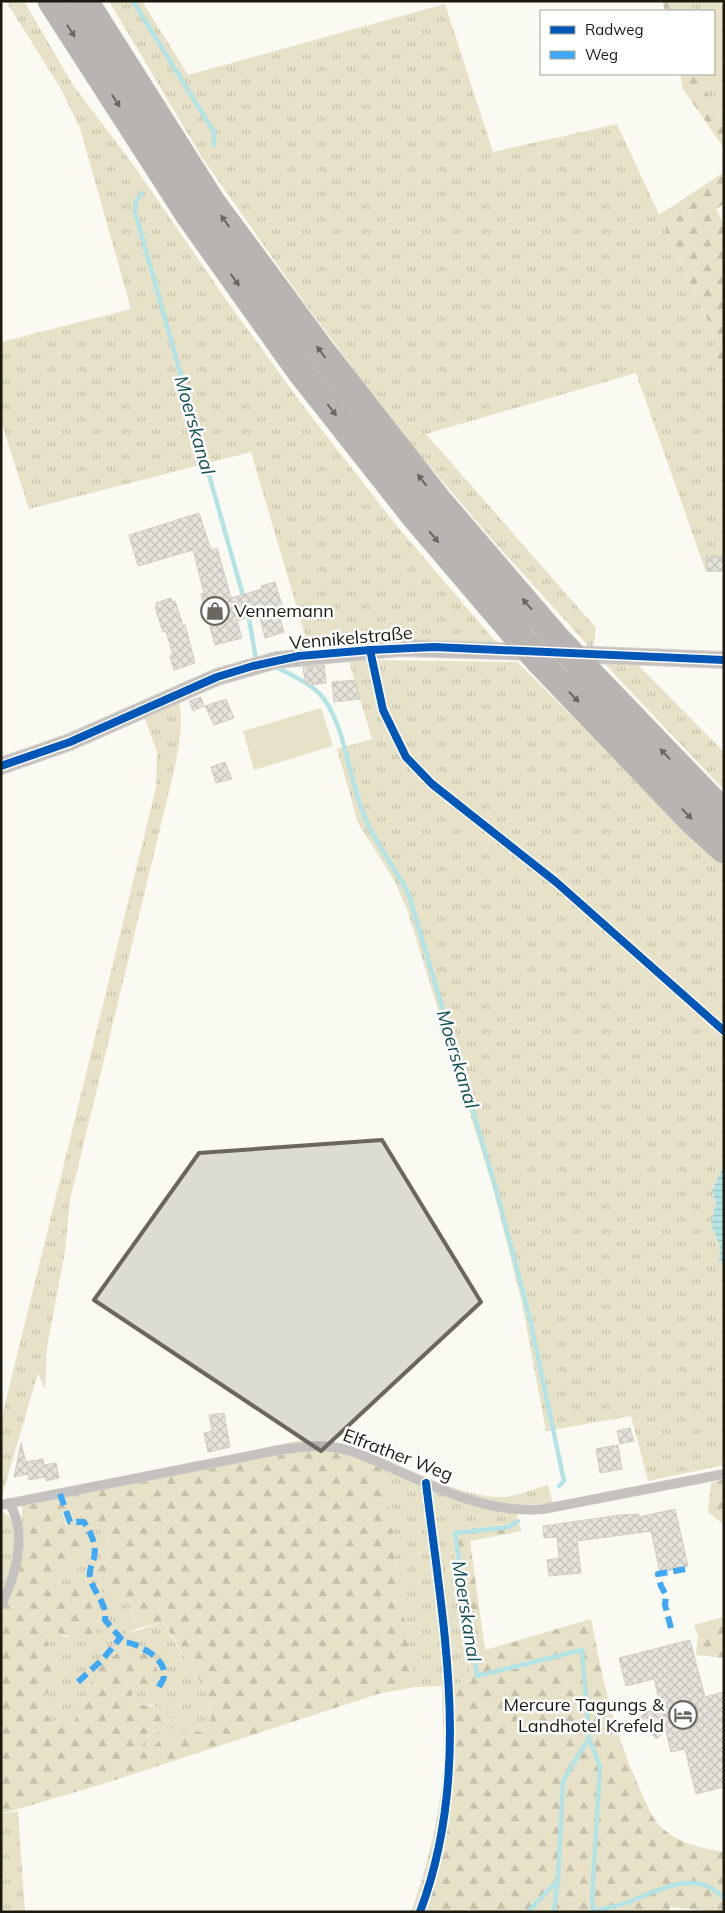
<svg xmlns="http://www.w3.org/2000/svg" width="725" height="1913" font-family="Mulish,sans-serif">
<defs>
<pattern id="grass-tufts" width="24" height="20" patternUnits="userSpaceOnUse" patternTransform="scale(1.25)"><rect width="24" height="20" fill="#e7e1c7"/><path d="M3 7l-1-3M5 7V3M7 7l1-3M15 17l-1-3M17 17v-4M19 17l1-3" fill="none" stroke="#c6c0aa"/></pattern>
<pattern id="forest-firs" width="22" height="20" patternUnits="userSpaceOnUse" patternTransform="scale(1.25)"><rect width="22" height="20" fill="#e7e1c7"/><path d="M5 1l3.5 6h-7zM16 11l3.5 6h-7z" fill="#c6c0aa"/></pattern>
<pattern id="water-rules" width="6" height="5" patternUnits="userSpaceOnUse" patternTransform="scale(1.25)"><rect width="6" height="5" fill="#b3e3e4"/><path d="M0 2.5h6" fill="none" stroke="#99c2c2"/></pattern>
<pattern id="building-cross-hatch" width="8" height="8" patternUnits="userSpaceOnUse" patternTransform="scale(1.25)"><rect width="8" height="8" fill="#e4e2d9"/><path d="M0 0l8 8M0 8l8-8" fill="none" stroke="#c3c1b9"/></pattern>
</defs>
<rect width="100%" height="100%" fill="#faf9f2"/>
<g fill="url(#grass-tufts)">
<path d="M6,1H24L73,85L132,163L229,304L304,407L396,525L496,642H307L251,452L29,509L1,421V342L131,309L80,128L61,89Z"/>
<path d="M109,1H142L188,75L445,4L493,152L617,124L718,342L711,361H724V572H706L636,373L426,434L596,628L593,651L496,544L399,430L298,294L201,156Z"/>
<path d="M679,1H720L724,9V123L696,74H714V11H681Z"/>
<path d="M367,660L517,662L724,865V1164L712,1191L716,1203L711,1224L720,1246L719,1259L724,1267V1465L648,1481L631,1416L546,1431L522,1303L493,1188L407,909L394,880L358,823L337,749L372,739L349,661Z"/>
<path d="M601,660L635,662L724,752V790Z"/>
<path d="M179,701C184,725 178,751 173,775L70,1200L65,1251L47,1347L45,1390L38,1373L1,1499V1421L156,788L157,752L143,714Z"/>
<path d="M297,1441H330L346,1444C391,1458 458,1499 503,1497C518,1496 533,1489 548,1485L553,1504L506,1505L462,1494L356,1450L250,1453V1451Z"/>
<path d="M383,1467L518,1513L517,1520L508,1524L450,1530L472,1681L453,1684C456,1762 452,1838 423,1912H411C429,1862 442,1808 444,1755C444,1732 442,1709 442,1686L414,1687Z"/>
<path d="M76,1507L84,1509L85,1519L106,1530L109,1559L94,1571L98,1587L130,1598L135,1621L127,1634L162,1622L209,1696L211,1720L208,1735L159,1741L147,1753L139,1750L144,1736L173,1728L153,1705L134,1704L131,1696L136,1690L143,1689L91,1682L73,1725H60L48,1717L43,1699L61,1670L47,1641L56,1632L65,1637H90L51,1577L58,1561L82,1565L62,1510Z"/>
<path d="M1,1511C29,1522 8,1577 1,1597Z"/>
<path d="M18,1811L25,1912H3L1,1814Z"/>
</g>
<g fill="url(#forest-firs)" fill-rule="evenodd">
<path d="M662,1H680L682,11H665Z"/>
<path d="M680,74H696L724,123V148L683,89Z"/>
<path d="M724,172V204L716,209L724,224V361H711L706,353L718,342L659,215Z"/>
<path d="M315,1449L344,1452L383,1467L414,1687L378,1694L106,1783L1,1814V1611L6,1601L22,1532V1505L280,1453ZM76,1507L84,1510L85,1519L93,1528L106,1530L109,1559L94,1571L98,1587L111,1599H130L135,1621L124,1627L127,1634L138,1628L163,1622L209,1696L211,1720L208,1734L187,1729L159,1741L147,1753L139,1750L144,1736L173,1728L176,1721L168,1708L134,1704L131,1696L136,1690H151C163,1679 157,1669 152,1656L129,1647L104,1661L91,1682L73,1725H60L48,1717L43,1699L61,1670L47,1641L56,1632C68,1638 84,1640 97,1634L93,1626L101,1600L82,1581L61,1591L51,1577L58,1561L83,1565L88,1535L80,1525L67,1526L62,1511Z"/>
<path d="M724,1479V1525L708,1512L711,1483Z"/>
<path d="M517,1520L522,1531L470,1541L485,1650L591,1619C602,1677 614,1733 639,1787C644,1799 650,1814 658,1824C675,1843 701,1848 724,1852V1912L670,1907L669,1912H423C452,1838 456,1762 453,1684L472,1681L450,1530L508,1524Z"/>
<path d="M724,1617V1658L696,1655L698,1635L694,1625Z"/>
</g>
<path fill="#e7e1c7" d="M321,708L333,746L254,770L243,731Z"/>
<path fill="url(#water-rules)" d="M724,1164V1267L719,1259L720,1246L711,1224L716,1203L712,1191Z"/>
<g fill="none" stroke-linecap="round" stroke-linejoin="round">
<g stroke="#b3e3e4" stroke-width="4.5">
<path d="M133,1L214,132V145"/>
<path d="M142,193L136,201L135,212L244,599"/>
<path d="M248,613L256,659"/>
<path d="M276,667C292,675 314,685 324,699C345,729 348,771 360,804C370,837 394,865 409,895L496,1189L530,1319L564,1481L559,1486"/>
<path d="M518,1521L509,1527L455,1533L477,1676L582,1650L589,1738L563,1781L558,1880L554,1912"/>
<path d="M589,1738L600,1767L592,1900L594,1912"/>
<path d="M528,1912L558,1880"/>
<path d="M595,1912C606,1908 618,1906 629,1902C657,1891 698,1867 724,1899"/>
</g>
</g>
<g fill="url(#building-cross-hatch)" stroke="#d0cec5">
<path d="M199,513L211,550L217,548L231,598L262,589L261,586L275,582L283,608L278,610L284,632L265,638L259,614L237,621L242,638L215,645L201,594L204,593L193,550L138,566L129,535Z"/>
<path d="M706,556H724V571H707Z"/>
<path d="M171,598L172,602L175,601L183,625H185L195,663L174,670L170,656L173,655L166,631L163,632L155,607H157L156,603Z"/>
<path d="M324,665L326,683L308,685L305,682L303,667Z"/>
<path d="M355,680L360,699L334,702L332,682Z"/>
<path d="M201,697L204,706L193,711L189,701Z"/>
<path d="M226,699L234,718L214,725L205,706Z"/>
<path d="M225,762L232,779L216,783L211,767Z"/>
<path d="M224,1413L230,1447L208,1452L204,1433L212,1431L209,1415Z"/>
<path d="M630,1428L634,1441L620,1444L617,1431Z"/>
<path d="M21,1443L26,1462L43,1459L44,1465L56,1463L59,1478L46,1481L45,1477L29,1480L28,1474L14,1477Z"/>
<path d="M618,1445L622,1469L600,1473L596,1449Z"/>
<path d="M675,1509L688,1566L660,1573L651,1531L577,1541L581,1573L549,1576L547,1560L559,1558L557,1537L544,1538L543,1526L621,1515L639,1514V1517Z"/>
<path d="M690,1640L705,1697L724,1692V1787L696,1794L685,1749L671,1752L666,1731L656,1739L639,1718L645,1712L661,1709L654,1679L626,1686L619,1658Z"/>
</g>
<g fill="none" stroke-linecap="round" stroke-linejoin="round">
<defs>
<g id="lane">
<path d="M1,1505L279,1450C300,1447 321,1444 343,1449C361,1453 378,1462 396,1470C442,1491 492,1514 544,1509L724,1474"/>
<path d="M1,1605C16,1576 28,1532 9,1503"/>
</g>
<g id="street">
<path d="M570,654L724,660"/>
<path d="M1,766L70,742L217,677L277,660L400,648L533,652"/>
</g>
<g id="highway">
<path d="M52,1L189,214L300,370L416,517L520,639"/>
<path d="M84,1L211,202L321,351L438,501L558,641"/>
<path d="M541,662L693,821L724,849"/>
<path d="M580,664L724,814"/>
</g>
</defs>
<use href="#lane" stroke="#d5d4ce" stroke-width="10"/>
<use href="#street" stroke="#d5d4ce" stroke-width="18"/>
<use href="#highway" stroke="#d5d4ce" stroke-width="29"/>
<use href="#lane" stroke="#c5c1bf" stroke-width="9"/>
<use href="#street" stroke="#c5c1bf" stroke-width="16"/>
<use href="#highway" stroke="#b9b3b1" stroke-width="28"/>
<defs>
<g id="highway-bridge">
<path d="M520,639L541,662"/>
<path d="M558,641L580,664"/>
</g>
</defs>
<use href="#highway-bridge" stroke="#d5d4ce" stroke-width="29" stroke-linecap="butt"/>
<use href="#highway-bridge" stroke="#b9b3b1" stroke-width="28"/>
<g stroke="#3fa9f5" stroke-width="6" stroke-dasharray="12 6" stroke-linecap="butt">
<path d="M60,1494L70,1522H84C91,1534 97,1544 94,1558C91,1567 88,1572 91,1581C96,1596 107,1603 105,1620L124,1642C138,1643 167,1659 164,1676C164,1680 160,1684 159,1687"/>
<path d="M671,1628L665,1605L666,1595L661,1586L658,1574L691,1568"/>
<path d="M78,1682L103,1659L121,1637"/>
</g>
<defs>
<g id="cycleway">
<path d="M370,650L383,710L406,757L432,784L556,882L724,1031"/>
<path d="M1,766L70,742L217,677L253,666L299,656L370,650L434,647L724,660"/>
<path d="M420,1912C473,1771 443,1628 426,1483"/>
</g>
</defs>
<use href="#cycleway" stroke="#fff" stroke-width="11"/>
<use href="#cycleway" stroke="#0057b8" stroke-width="8"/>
</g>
<defs><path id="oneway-solid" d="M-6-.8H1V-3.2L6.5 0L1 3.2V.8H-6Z" transform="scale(1.25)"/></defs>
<g fill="#6a6660">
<use href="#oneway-solid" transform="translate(71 31) rotate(57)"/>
<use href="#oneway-solid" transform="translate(116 101) rotate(57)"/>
<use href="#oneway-solid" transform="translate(225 221) rotate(-126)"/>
<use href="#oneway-solid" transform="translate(235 280) rotate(55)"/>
<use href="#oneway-solid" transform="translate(321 352) rotate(-127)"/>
<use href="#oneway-solid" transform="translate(332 410) rotate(52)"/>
<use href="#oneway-solid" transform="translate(422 480) rotate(-128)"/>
<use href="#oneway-solid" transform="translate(434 537) rotate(50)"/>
<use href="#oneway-solid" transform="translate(527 604) rotate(-131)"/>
<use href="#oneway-solid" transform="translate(574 697) rotate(46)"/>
<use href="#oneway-solid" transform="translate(665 754) rotate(-134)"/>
<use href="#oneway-solid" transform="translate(687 814) rotate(46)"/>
</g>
<path fill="#69675e" fill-opacity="0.2" stroke="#69675e" stroke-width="4" stroke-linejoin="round" d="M382,1140L481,1302L321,1451L94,1300L199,1153Z"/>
<defs>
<symbol id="shop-ring" viewBox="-11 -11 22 22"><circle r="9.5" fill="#fff" stroke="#69675e" stroke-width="1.5"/><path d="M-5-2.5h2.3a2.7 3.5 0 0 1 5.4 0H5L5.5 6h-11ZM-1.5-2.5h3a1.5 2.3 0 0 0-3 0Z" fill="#69675e"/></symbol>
<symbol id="hotel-ring" viewBox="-11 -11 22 22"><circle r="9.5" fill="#fff" stroke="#69675e" stroke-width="1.5"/><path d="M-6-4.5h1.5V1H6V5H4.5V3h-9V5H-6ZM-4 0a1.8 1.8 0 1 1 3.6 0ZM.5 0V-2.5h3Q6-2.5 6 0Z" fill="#69675e"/></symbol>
</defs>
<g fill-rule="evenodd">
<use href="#shop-ring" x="199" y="595" width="32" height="32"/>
<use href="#hotel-ring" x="667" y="1699" width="32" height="32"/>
</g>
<g text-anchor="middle" stroke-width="5" stroke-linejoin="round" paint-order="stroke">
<g font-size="18" fill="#1b180e" stroke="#fff" text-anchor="start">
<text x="234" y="617">Vennemann</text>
<text x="664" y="1711" text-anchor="end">Mercure Tagungs &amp;<tspan x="664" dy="21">Landhotel Krefeld</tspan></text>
</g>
<g font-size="18" fill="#1b180e" stroke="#fff">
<text transform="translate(351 638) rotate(-5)" y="6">Vennikelstraße</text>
<text transform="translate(398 1455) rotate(21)" y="6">Elfrather Weg</text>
</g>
<g font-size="19" font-style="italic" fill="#134f52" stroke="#fff">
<text transform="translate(195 425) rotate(74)" y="7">Moerskanal</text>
<text transform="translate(458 1059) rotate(73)" y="7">Moerskanal</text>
<text transform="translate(467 1611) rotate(81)" y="7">Moerskanal</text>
</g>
</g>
<rect width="725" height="1913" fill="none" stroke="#1b180e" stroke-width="5"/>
<rect x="540" y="10" width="175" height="65" fill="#ffffff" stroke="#a4a39f"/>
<rect x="550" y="26" width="25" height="8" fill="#0057b8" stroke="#a4a39f"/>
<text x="585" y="35" font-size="15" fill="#1b180e">Radweg</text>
<rect x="550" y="51" width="25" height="8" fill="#3fa9f5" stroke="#a4a39f"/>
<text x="585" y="60" font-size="15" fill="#1b180e">Weg</text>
</svg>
